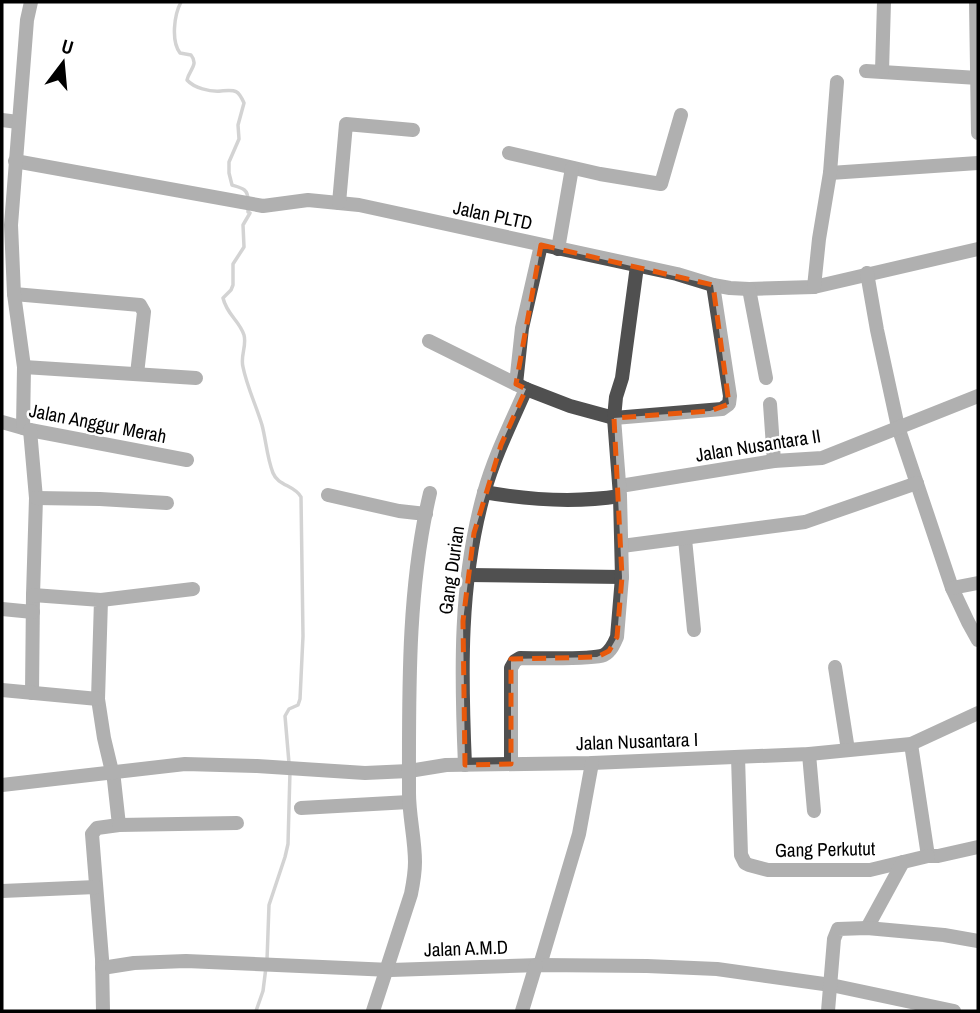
<svg xmlns="http://www.w3.org/2000/svg" width="980" height="1013" font-family="'Archivo Narrow',sans-serif">
<rect width="100%" height="100%" fill="#fff"/>
<g fill="none" stroke-linecap="round" stroke-linejoin="round">
<g stroke="#9e9e9e" stroke-width="3.5">
<path d="M181,2C174,15 171,41 180,53L191,55C199,65 189,70 187,80C194,88 210,92 221,91C235,90 238,89 244,103L238,125L239,139L229,162V173L232,185C242,188 248,189 248,200"/>
<path d="M248,208V212L250,213L243,225L244,247L233,264V285L231,290L223,298C227,315 239,320 244,335C247,346 240,356 243,367C247,387 256,405 262,425C266,440 267,458 273,473C278,486 295,485 301,497L303,636L300,699L298,705L289,709L285,716L289,763"/>
<path d="M267,960L269,905L285,857L288,844L290,771"/>
<path d="M256,1011L263,991L266,967"/>
</g>
<g stroke="#505050" stroke-width="14">
<path d="M976,2L978,133"/>
<path d="M866,71L978,78"/>
<path d="M882,71L884,2"/>
<path d="M2,120L18,122"/>
<path d="M509,153L600,174L661,184L681,115"/>
<path d="M15,161L263,206L308,200L359,205L677,274L713,285L730,288L749,289L814,287L978,249"/>
<path d="M830,173L978,163"/>
<path d="M339,203L346,124L413,130"/>
<path d="M558,249L572,168"/>
<path d="M867,273L877,330L898,427L952,588L968,622L978,640"/>
<path d="M814,287L819,239L830,173L837,82"/>
<path d="M749,289L766,378"/>
<path d="M14,294L140,305L144,312L137,374"/>
<path d="M429,341L526,389L570,406L614,418L722,409L729,404L730,396L713,285"/>
<path d="M24,367L196,378"/>
<path d="M516,384L522,328L541,245"/>
<path d="M770,404L774,461"/>
<path d="M2,422L30,430L187,460"/>
<path d="M23,428L24,367L14,294L11,225L27,20L31,2"/>
<path d="M30,430L36,498L33,595L32,693"/>
<path d="M620,486L774,461L822,458L978,396"/>
<path d="M484,492C529,500 575,503 620,496L614,418L616,397L622,378L637,266"/>
<path d="M328,495L399,511L426,514"/>
<path d="M36,498L100,499L167,503"/>
<path d="M685,539L694,630"/>
<path d="M622,546L805,522L917,483"/>
<path d="M468,575L622,577"/>
<path d="M952,588L978,583"/>
<path d="M33,595L101,600L98,699L104,738L114,780L119,825L97,828L92,834L102,959L103,1011"/>
<path d="M101,600L193,589"/>
<path d="M2,609L33,612"/>
<path d="M835,667L848,750"/>
<path d="M2,690L98,699"/>
<path d="M911,744L928,856H938L978,847"/>
<path d="M809,754L814,811"/>
<path d="M738,757L741,855L745,863L749,865L768,870H870L928,856"/>
<path d="M511,764V668L515,661L520,658C537,658 591,660 604,655C611,651 614,644 617,637L622,577L620,496"/>
<path d="M465,765C461,673 459,582 484,493C494,457 511,423 526,389"/>
<path d="M2,785L185,764L257,766L365,773L409,771L446,765L592,763L809,754L911,744L978,713"/>
<path d="M301,808L409,802"/>
<path d="M119,825L237,823"/>
<path d="M2,891L96,887"/>
<path d="M867,928L903,862"/>
<path d="M540,965L579,834L592,763"/>
<path d="M102,968L134,963L186,961L391,970L540,965L647,966L717,969L831,985L954,1011"/>
<path d="M373,1011L411,894C413,884 415,873 415,862C415,839 409,816 409,793C409,694 407,590 430,493"/>
<path d="M522,1011L536,965"/>
<path d="M828,1011L834,939L838,929L867,928L944,935L978,941"/>
</g>
</g>
<path d="M0 0H980V1013H0ZM541,245L713,285L729,404L710,411L614,418L622,577L617,637L609,651L597,657L511,659V764L465,765L463,621L474,533L501,445L526,389L516,384Z" fill="#fff" fill-opacity=".55" fill-rule="evenodd"/>
<path fill="none" stroke="#e8590c" stroke-width="5" stroke-dasharray="14 9" stroke-linejoin="round" d="M541,245L713,285L729,404L710,411L614,418L622,577L617,637L609,651L597,657L511,659V764L465,765L463,621L474,533L501,445L526,389L516,384Z"/>
<g text-anchor="middle" stroke-width="5" stroke-linejoin="round" paint-order="stroke">
<g font-size="19" fill="#000" stroke="#fff">
<text transform="translate(493 215) rotate(12)" y="7">Jalan PLTD</text>
<text transform="translate(98 423) rotate(11)" y="7">Jalan Anggur Merah</text>
<text transform="translate(758 445) rotate(-9)" y="7">Jalan Nusantara II</text>
<text transform="translate(451 570) rotate(-82)" y="7">Gang Durian</text>
<text transform="translate(637 741) rotate(-2)" y="7">Jalan Nusantara I</text>
<text transform="translate(825 849) rotate(-1)" y="7">Gang Perkutut</text>
<text transform="translate(466 948) rotate(-2)" y="7">Jalan A.M.D</text>
</g>
</g>
<rect width="980" height="1013" fill="none" stroke="#000000" stroke-width="7"/>
<g transform="translate(63 63) rotate(16)" stroke="#ffffff" stroke-width="5" paint-order="stroke">
<path d="M0-5L12 26L0 18L-12 26Z" fill="#000000"/>
<text y="-10" font-size="19" font-weight="bold" text-anchor="middle" fill="#000000">U</text>
</g>
</svg>
